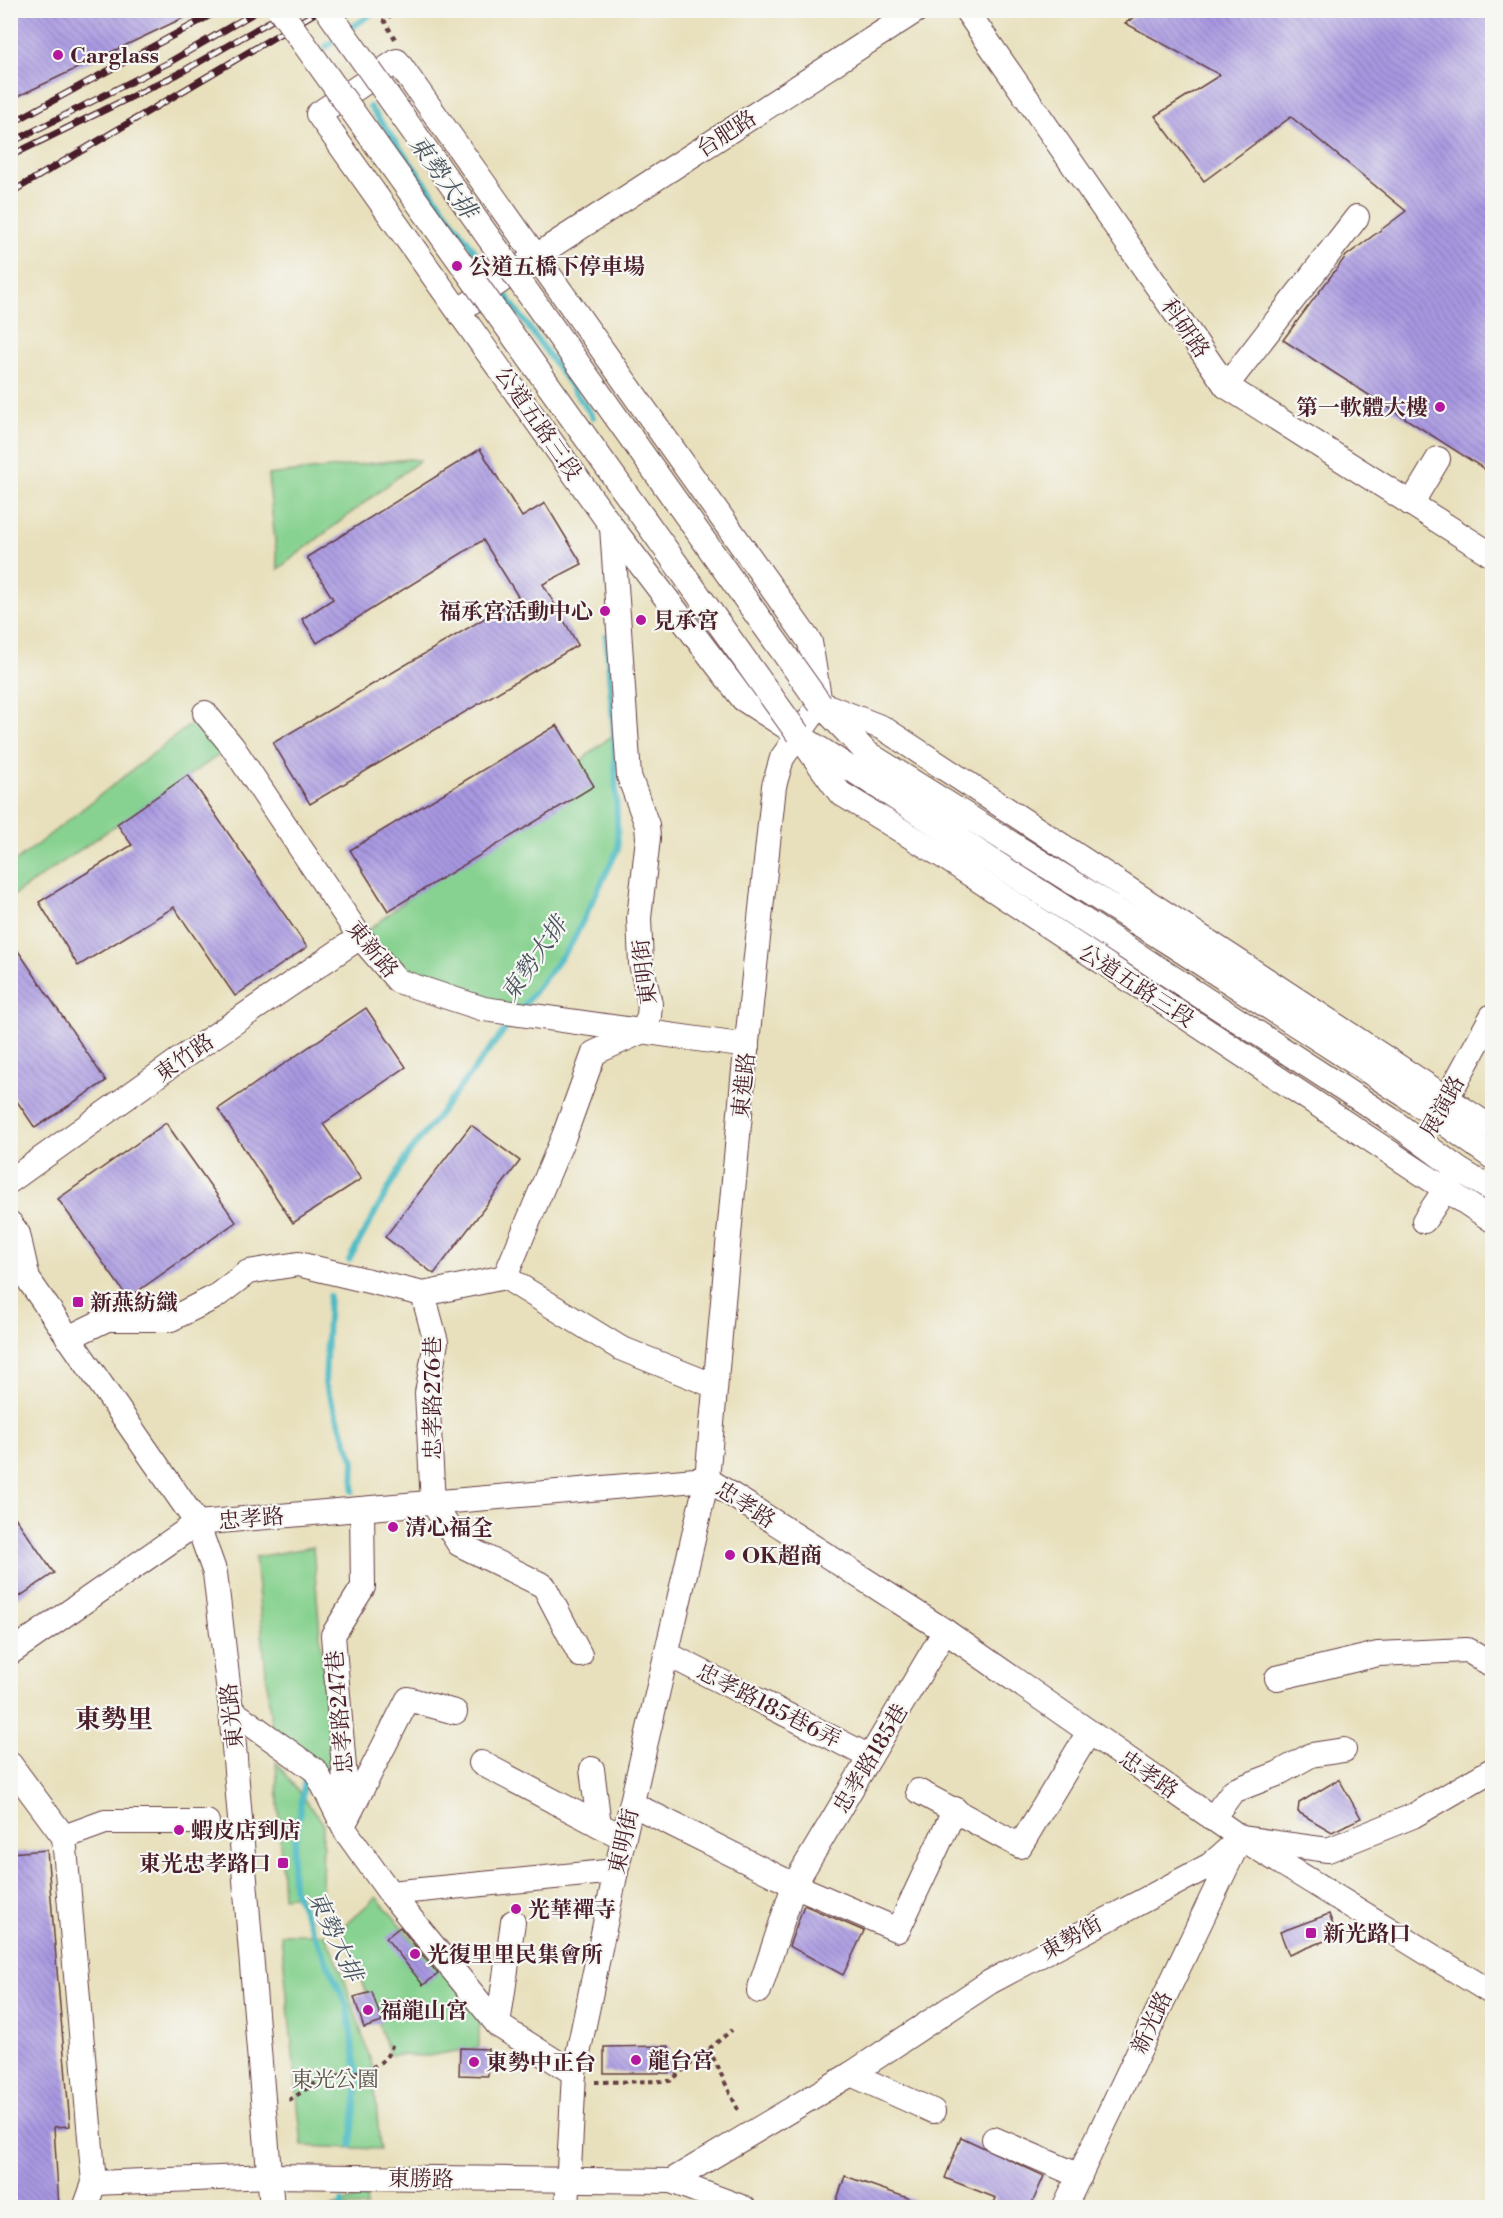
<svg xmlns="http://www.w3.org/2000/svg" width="1503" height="2218" font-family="'Libre Bodoni','Noto Serif TC',serif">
<defs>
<pattern id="building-back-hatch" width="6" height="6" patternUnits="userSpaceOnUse" patternTransform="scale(1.5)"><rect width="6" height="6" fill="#a898e2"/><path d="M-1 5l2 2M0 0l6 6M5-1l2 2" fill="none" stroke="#8b7bb7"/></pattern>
</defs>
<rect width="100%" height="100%" fill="#f6f6f2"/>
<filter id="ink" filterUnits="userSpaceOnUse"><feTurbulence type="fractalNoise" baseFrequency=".0167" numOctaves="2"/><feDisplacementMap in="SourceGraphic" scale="12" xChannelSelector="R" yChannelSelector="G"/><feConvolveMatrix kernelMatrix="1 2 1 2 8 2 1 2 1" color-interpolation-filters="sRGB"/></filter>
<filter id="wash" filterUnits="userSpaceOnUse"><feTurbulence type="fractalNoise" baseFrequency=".008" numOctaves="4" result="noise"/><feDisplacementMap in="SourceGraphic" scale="24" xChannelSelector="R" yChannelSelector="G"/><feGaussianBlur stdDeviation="1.35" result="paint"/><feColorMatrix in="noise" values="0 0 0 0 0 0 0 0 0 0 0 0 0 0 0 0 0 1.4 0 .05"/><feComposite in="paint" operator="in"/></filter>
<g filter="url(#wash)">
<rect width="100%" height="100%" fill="#e8e0bc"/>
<g fill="#87d290" stroke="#68785e" stroke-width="1.5">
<path d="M409,459L420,460L278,569L268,475Z"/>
<path d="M205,713L232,746L11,897V865Z"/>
<path d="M614,734L618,849L572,943L518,1013L398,981L360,937Z"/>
<path d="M313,1547L332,1782L271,1725L255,1557Z"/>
<path d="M276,1762L323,1823L322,1893L283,1897Z"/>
<path d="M376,1897L479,2013V2047L428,2056L390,2055L342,1928Z"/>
<path d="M281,1934H325L343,1975L373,2068L380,2149L302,2146Z"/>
<path d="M366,2196L367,2207H330Z"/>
</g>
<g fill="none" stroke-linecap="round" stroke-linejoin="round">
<g stroke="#4ab9c3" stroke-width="6">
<path d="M347,31L377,10"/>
<path d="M326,47L339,37"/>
<path d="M370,107L487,268"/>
<path d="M507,297L593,417"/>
<path d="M522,1008L572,943L618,849L614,734L606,636"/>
<path d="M349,1260L406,1157L514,1018"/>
<path d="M329,1296L325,1384L354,1461L353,1491"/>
<path d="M305,1779L292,1860L293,1888L347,2006L358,2082L351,2145"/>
<path d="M340,2208L342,2202"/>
</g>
</g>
<g id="blocks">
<g fill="url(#building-back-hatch)">
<path d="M10,10H200L10,100Z"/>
<path d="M1146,10H1480L1492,27V474L1283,340L1346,256L1406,211L1291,117L1204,181L1155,116L1220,75L1125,23Z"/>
<path d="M480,449L522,517L545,503L582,564L543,584L578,645L310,804L273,743L519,598L483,540L317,643L302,619L333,599L307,557Z"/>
<path d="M557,725L594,786L388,911L350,850Z"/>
<path d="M188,775L307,947L235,996L174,907L78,966L39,902L132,845L117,824Z"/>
<path d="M10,939L106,1081L35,1128L10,1091Z"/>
<path d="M366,1008L406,1067L323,1124L361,1179L293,1223L218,1109Z"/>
<path d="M166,1123L236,1222L128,1298L58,1199Z"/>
<path d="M471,1125L520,1161L434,1274L385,1237Z"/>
<path d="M10,1510L54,1573L10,1603Z"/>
<path d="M1339,1779L1361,1818L1332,1832L1298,1812L1299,1803Z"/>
<path d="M47,1850L70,2126L54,2127L59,2208H10V1853Z"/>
<path d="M804,1905L864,1931L843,1975L789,1946Z"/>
<path d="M1329,1914L1337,1936L1289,1955L1280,1932Z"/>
<path d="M400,1927L438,1974L423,1985L386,1938Z"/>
<path d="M372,1992L382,2022L364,2028L354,1997Z"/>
<path d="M669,2046V2073H604V2047Z"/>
<path d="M460,2048L488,2049V2076L459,2075Z"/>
<path d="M961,2137L1044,2176L1030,2208H992L996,2198L945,2178Z"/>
<path d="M845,2176L928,2205V2208H834Z"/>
</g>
</g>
</g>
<g filter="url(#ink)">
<use href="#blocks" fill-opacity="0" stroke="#623c41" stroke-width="1.5"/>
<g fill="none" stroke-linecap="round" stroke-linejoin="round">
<defs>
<g id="minor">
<path d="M966,10L1226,386L1492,555"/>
<path d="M467,305L536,256L917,10"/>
<path d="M1226,386L1357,217"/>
<path d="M1411,504L1438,459"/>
<path d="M827,706L883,728L1492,1128"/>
<path d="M205,713L232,746L360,937L398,981L484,1009L747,1046"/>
<path d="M806,746L840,793L944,857L1492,1220"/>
<path d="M1440,1111L1492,1016"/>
<path d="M1492,1157L1405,1095L1171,944L867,753L820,704L810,642L397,61L318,114L612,527L743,699L1390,1119L1458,1169L1492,1190"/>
<path d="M10,1181L176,1062L360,937"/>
<path d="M1424,1221L1454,1176"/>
<path d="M10,1223L18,1234L28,1279L197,1523L215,1573L231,1710L272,2208"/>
<path d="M505,1277L564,1136L594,1053L643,1031L649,1016L650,1004L641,964L639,918L648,838L647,825L629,776L612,527"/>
<path d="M505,1277L620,1348L715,1386"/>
<path d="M423,1294L436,1342L427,1393L433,1503L459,1544L544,1586L580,1655"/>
<path d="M68,1338L107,1319H171L215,1297L248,1272L298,1264L423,1294L505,1277"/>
<path d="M10,1653L197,1523L707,1479L945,1631L1241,1838L1492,1993"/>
<path d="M667,1654L870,1757"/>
<path d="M1277,1678L1378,1654L1467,1650L1492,1665"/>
<path d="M231,1710L316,1771L347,1833L390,1893L498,2025L574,2073"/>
<path d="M481,1763L624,1838"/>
<path d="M10,1764L64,1837L94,2183L85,2208"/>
<path d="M592,1769L599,1825"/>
<path d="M918,1791L1020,1846L1089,1732"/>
<path d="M632,1804L794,1885L898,1930L955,1809"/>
<path d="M348,1816L333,1635L363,1587L362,1509"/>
<path d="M347,1818L408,1699L455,1712"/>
<path d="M1212,1819L1233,1791L1277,1774L1311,1755L1344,1750"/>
<path d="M64,1837L105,1822H207"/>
<path d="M390,1893L616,1871"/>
<path d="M759,1991L794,1885L945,1631"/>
<path d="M498,2025L513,1922"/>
<path d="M851,2074L933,2111"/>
<path d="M994,2139L1080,2176"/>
<path d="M671,2181L851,2074L990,1982L1210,1865L1241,1838L1328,1850L1413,1816L1492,1770"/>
<path d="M94,2183L270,2176L671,2181L744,2208"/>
<path d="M567,2208L574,2073L616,1871L707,1479L743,1080L774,786L782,758L820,704"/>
<path d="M1064,2208L1236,1847"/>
</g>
</defs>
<use href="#minor" stroke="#623c41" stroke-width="26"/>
<g stroke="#623c41" stroke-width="4" stroke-dasharray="4.5 4.5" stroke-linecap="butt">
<path d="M395,39L384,20L399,10"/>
<path d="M709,2049L740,2114"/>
<path d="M595,2082L670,2081L732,2030"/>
<path d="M289,2100C300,2094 313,2083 325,2079C351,2070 385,2075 393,2042"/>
</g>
<use href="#minor" stroke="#fff" stroke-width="24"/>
<defs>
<g id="rail">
<path d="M10,124L220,10"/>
<path d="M10,143L168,63L259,10"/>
<path d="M10,156L178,74L290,10"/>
<path d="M10,193L320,10"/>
</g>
</defs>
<use href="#rail" stroke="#4a1f2b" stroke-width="7"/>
<use href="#rail" stroke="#f6f6f2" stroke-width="4.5" stroke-dasharray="14" stroke-linecap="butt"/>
<defs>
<g id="minor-bridge">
<path d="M280,10L798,734"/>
<path d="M327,10L820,704"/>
</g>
</defs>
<use href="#minor-bridge" stroke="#623c41" stroke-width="26" stroke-linecap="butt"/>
<use href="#minor-bridge" stroke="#fff" stroke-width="24"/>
</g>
</g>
<g fill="#b5179e" stroke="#f6f6f2" stroke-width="2">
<circle cx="58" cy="55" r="6"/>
<circle cx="457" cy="266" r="6"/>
<circle cx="1440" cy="407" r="6"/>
<circle cx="605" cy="611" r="6"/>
<circle cx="641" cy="620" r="6"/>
<rect x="72" y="1296" width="12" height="12" rx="3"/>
<circle cx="393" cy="1527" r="6"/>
<circle cx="730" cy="1555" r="6"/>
<circle cx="179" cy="1830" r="6"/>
<rect x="277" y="1857" width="12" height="12" rx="3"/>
<circle cx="516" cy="1909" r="6"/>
<rect x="1305" y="1927" width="12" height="12" rx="3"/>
<circle cx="415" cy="1954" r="6"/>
<circle cx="368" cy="2010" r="6"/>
<circle cx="636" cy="2060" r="6"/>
<circle cx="474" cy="2062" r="6"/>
</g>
<g text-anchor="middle" stroke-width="4.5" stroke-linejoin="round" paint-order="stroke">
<g font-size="22" font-weight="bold" fill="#4a1f2b" stroke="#f6f6f2" text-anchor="start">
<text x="70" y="63">Carglass</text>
<text x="469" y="274">公道五橋下停車場</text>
<text x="1428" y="415" text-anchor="end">第一軟體大樓</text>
<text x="593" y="619" text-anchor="end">福承宮活動中心</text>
<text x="653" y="628">見承宮</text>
<text x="90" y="1310">新燕紡織</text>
<text x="405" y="1535">清心福全</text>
<text x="742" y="1563">OK超商</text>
<text x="191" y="1838">蝦皮店到店</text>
<text x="271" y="1871" text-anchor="end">東光忠孝路口</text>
<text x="528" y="1917">光華禪寺</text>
<text x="1323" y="1941">新光路口</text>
<text x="427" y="1962">光復里里民集會所</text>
<text x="380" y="2018">福龍山宮</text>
<text x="648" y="2068">龍台宮</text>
<text x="486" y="2070">東勢中正台</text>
</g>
<g font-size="22" fill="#4a1f2b" stroke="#f6f6f2">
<text transform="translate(726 133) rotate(-33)" y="8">台肥路</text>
<text transform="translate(1186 328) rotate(55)" y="8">科研路</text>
<text transform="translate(539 423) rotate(55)" y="8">公道五路三段</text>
<text transform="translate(373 949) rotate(50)" y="8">東新路</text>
<text transform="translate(644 972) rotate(-97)" y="8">東明街</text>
<text transform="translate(1137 985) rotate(33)" y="8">公道五路三段</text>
<text transform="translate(184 1057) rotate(-35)" y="8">東竹路</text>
<text transform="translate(743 1085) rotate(-84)" y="8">東進路</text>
<text transform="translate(1442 1106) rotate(-61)" y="8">展演路</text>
<text transform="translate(432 1398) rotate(-90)" y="8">忠孝路276巷</text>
<text transform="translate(746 1504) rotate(33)" y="8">忠孝路</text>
<text transform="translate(251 1518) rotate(-5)" y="8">忠孝路</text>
<text transform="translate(769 1705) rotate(27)" y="8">忠孝路185巷6弄</text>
<text transform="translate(339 1712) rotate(-95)" y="8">忠孝路247巷</text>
<text transform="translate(231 1716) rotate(-96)" y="8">東光路</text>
<text transform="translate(870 1758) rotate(-59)" y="8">忠孝路185巷</text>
<text transform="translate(1149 1774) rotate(35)" y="8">忠孝路</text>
<text transform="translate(623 1841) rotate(-77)" y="8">東明街</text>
<text transform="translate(1071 1937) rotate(-29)" y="8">東勢街</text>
<text transform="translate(1151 2022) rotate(-65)" y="8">新光路</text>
<text transform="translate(421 2178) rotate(1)" y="8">東勝路</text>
</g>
<g font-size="22" fill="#5c5549" stroke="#f6f6f2">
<text x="335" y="2087">東光公園</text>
</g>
<g font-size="24" font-style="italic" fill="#4a5560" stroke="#f6f6f2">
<text transform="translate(443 177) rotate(54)" y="8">東勢大排</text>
<text transform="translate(534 959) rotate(-55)" y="8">東勢大排</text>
<text transform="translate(335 1936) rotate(65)" y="8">東勢大排</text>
</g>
<g font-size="26" font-weight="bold" fill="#4a1f2b" stroke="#f6f6f2">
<text x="114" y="1728">東勢里</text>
</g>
</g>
<rect width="1503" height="2218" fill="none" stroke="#f6f6f2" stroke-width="36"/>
</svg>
